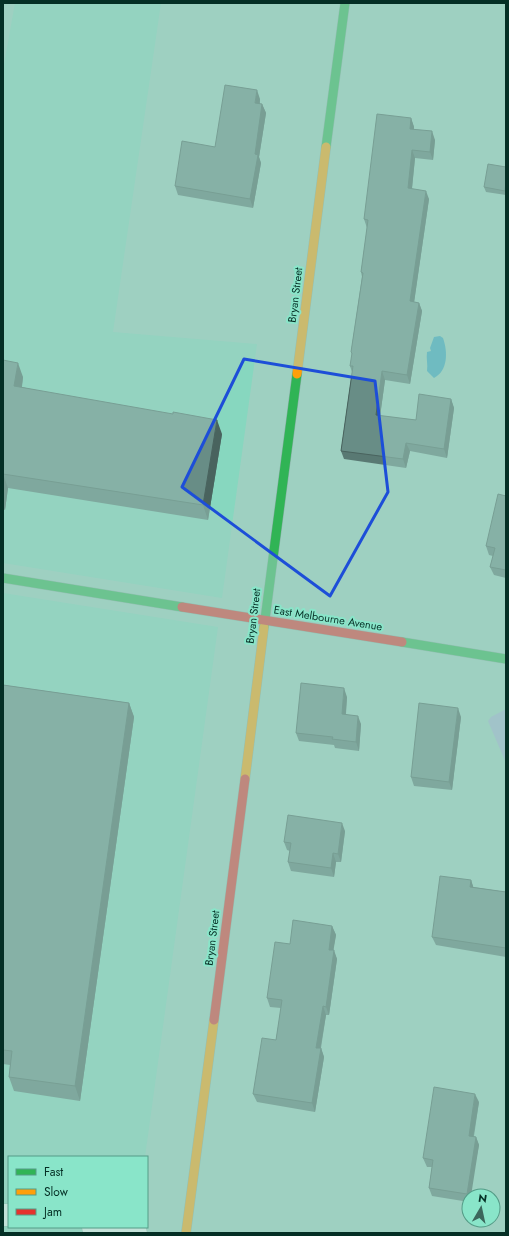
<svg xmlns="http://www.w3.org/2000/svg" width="509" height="1236" font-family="Jost,sans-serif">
<rect width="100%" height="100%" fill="#9ed0c1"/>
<g fill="#87d7bf">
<path d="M15,3H161L113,332L257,344L222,598L3,563V70Z"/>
<path d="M3,593L218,627L145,1157H9V1227H135L134,1233H3Z"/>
</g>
<path fill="#a5b4d2" d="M506,709V763L488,721L491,717Z"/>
<path fill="#36a3c2" d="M440,336L443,338C448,352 448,371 434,378L427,371C428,365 426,358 427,352L431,351L430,348L434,337Z"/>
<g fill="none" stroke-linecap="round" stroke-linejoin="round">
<defs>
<g id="street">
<path d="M3,1215H9"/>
<path d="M93,1227L136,1233"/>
</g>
<g id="fast">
<path d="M326,147L345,3"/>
<path d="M3,578L182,607"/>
<path d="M264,627L297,374"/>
<path d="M402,642L506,659"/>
</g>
<g id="slow">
<path d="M297,374L326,147"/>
<path d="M245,779L264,627"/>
<path d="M186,1233L214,1020"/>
</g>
<g id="jam">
<path d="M182,607L402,642"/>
<path d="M214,1020L245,779"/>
</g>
</defs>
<use href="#street" stroke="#86aea3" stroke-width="23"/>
<use href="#fast" stroke="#86aea3" stroke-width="10"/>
<use href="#slow" stroke="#86aea3" stroke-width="10"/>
<use href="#jam" stroke="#86aea3" stroke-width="10"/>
<use href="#street" stroke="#f0f8f6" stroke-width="22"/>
<use href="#fast" stroke="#30b455" stroke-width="9"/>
<use href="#slow" stroke="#ff9f0a" stroke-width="9"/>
<use href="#jam" stroke="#e5322d" stroke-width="9"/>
</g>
<g fill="#597973">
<path d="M260,99V104H262L266,113L259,157L261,163L253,208L178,195L175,186L215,147Z"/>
<path d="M411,118L414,127V129L435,140L433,160L415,158L412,189L429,199L414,302L419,303L422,311L410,384L385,380L380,416L416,420L451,399L454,408L447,458L410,451L406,468L344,459L341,451L352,372L350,366L352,355L351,352L362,277L361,272L367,228L364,219Z"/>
<path d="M506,167V195L486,192L484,187Z"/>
<path d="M3,360L23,377L22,387L222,434L208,520L8,488L5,510L3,509Z"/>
<path d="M506,496V578L494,575L490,567L493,556L489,555L486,546Z"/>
<path d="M3,685L129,703L134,717L80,1101L14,1091L9,1077L10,1065L3,1064Z"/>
<path d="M347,697L346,714L361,724L359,751L335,748L334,745L299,741L296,733Z"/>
<path d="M461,717L452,790L414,786L411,777Z"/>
<path d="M345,831L341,862H336L334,877L291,871L288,862L290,851L287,850L284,842Z"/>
<path d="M471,880L473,887L506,892V957L436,945L432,937Z"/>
<path d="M332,926L336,935L333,950L337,959L329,1015H326L321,1048L324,1057L315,1112L257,1102L253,1094L276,1040L281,1008L270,1007L267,998L290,944Z"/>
<path d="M479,1102L474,1136L476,1137L479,1145L469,1196V1202L432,1196L429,1188L432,1167H427L423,1158Z"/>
</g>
<g fill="#49635e">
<path d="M257,90L260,99L258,112L255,103Z"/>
<path d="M262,104L266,113L259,157L261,163L253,208L250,199L255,154Z"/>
<path d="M411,118L414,127L413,138L410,129Z"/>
<path d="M432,131L435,140L433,160L430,152Z"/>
<path d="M412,150L415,158L411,197L408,188Z"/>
<path d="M506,181V195L505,191Z"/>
<path d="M426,191L429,199L413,310L410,301Z"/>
<path d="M419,303L422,311L410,384L407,375Z"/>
<path d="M18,363L23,377L20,400L14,386Z"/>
<path d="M382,371L385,380L379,424L376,415Z"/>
<path d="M451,399L454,408L447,458L444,449Z"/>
<path d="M217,420L222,434L208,520L203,505Z"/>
<path d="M406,443L410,451L406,468L403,459Z"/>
<path d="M3,474L8,488L5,510L3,505Z"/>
<path d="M344,688L347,697L345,722L342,714Z"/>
<path d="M129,703L134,717L80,1101L75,1086Z"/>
<path d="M458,708L461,717L452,790L449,782Z"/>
<path d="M358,716L361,724L359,751L356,742Z"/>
<path d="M342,823L345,831L341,862L338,854Z"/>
<path d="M333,853L336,862L334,877L331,868Z"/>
<path d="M471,880L474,889L470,887Z"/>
<path d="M332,926L336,935L332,959L329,950Z"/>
<path d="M334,950L337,959L329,1015L326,1007Z"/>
<path d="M323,1006L326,1015L319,1056L316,1048Z"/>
<path d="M321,1048L324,1057L315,1112L312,1103Z"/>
<path d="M475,1094L479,1102L472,1144L469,1136Z"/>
<path d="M476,1137L479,1145L471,1196H469V1200L467,1194Z"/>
</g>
<g fill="#688d86" stroke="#49635e">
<path d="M225,85L257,90L255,103L262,104L255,154L258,155L250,199L175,186L182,141L215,147Z"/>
<path d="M377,114L411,118L410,129L432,131L430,152L412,150L408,188L426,191L410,301L419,303L407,375L382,371L376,415L416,420L419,394L451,399L444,449L406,443L403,459L341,451L353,366H350L352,353L351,352L363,273L361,272L368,220L364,219Z"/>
<path d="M488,164L506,167V181L505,191L484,187Z"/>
<path d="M3,360L18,363L14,386L173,414V412L217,420L203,505L3,474Z"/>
<path d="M498,494L506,496V570L490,567L495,548L486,546Z"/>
<path d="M301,683L344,688L342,714L358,716L356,742L332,739L333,737L296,733Z"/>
<path d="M3,685L129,703L75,1086L9,1077L12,1051L3,1050Z"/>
<path d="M419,703L458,708L449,782L411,777Z"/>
<path d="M288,815L342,823L338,854L333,853L331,868L288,862L291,843L284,842Z"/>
<path d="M440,876L471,880L470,887L506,892V948L432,937Z"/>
<path d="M293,920L332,926L329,950H334L326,1007L323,1006L316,1048H321L312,1103L253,1094L262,1038L276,1040L282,1000L267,998L275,942L290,944Z"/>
<path d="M434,1087L475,1094L469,1136L476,1137L467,1194L429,1188L433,1160L423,1158Z"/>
</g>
<path d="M0 0H509V1236H0ZM244,359L375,381L388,492L330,596L182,487Z" fill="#9ed0c1" fill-opacity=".55" fill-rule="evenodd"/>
<path fill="none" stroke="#1d4ed8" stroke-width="3" stroke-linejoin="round" d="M244,359L375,381L388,492L330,596L182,487Z"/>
<g text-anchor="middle" stroke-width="4" stroke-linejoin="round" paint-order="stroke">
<g font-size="11" fill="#052f25" stroke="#89e5c9">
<text transform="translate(295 295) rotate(-83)" y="4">Bryan Street</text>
<text transform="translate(253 616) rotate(-83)" y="4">Bryan Street</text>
<text transform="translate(328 618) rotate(9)" y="4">East Melbourne Avenue</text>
<text transform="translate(212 938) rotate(-83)" y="4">Bryan Street</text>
</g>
</g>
<rect width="509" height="1236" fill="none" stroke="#052f25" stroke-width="8"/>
<rect x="8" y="1156" width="140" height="72" fill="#89e5c9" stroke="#549c87"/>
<rect x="16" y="1169" width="20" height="6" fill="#30b455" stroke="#549c87"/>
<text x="44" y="1176" font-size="12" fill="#052f25">Fast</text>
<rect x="16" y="1189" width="20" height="6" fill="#ff9f0a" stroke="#549c87"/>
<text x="44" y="1196" font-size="12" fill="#052f25">Slow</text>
<rect x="16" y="1209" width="20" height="6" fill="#e5322d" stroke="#549c87"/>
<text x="44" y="1216" font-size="12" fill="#052f25">Jam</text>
<g transform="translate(481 1208) rotate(9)"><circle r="19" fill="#89e5c9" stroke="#549c87"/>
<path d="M0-3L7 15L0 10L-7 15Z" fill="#3b675c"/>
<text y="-6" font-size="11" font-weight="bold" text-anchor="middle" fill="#052f25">N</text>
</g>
</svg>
